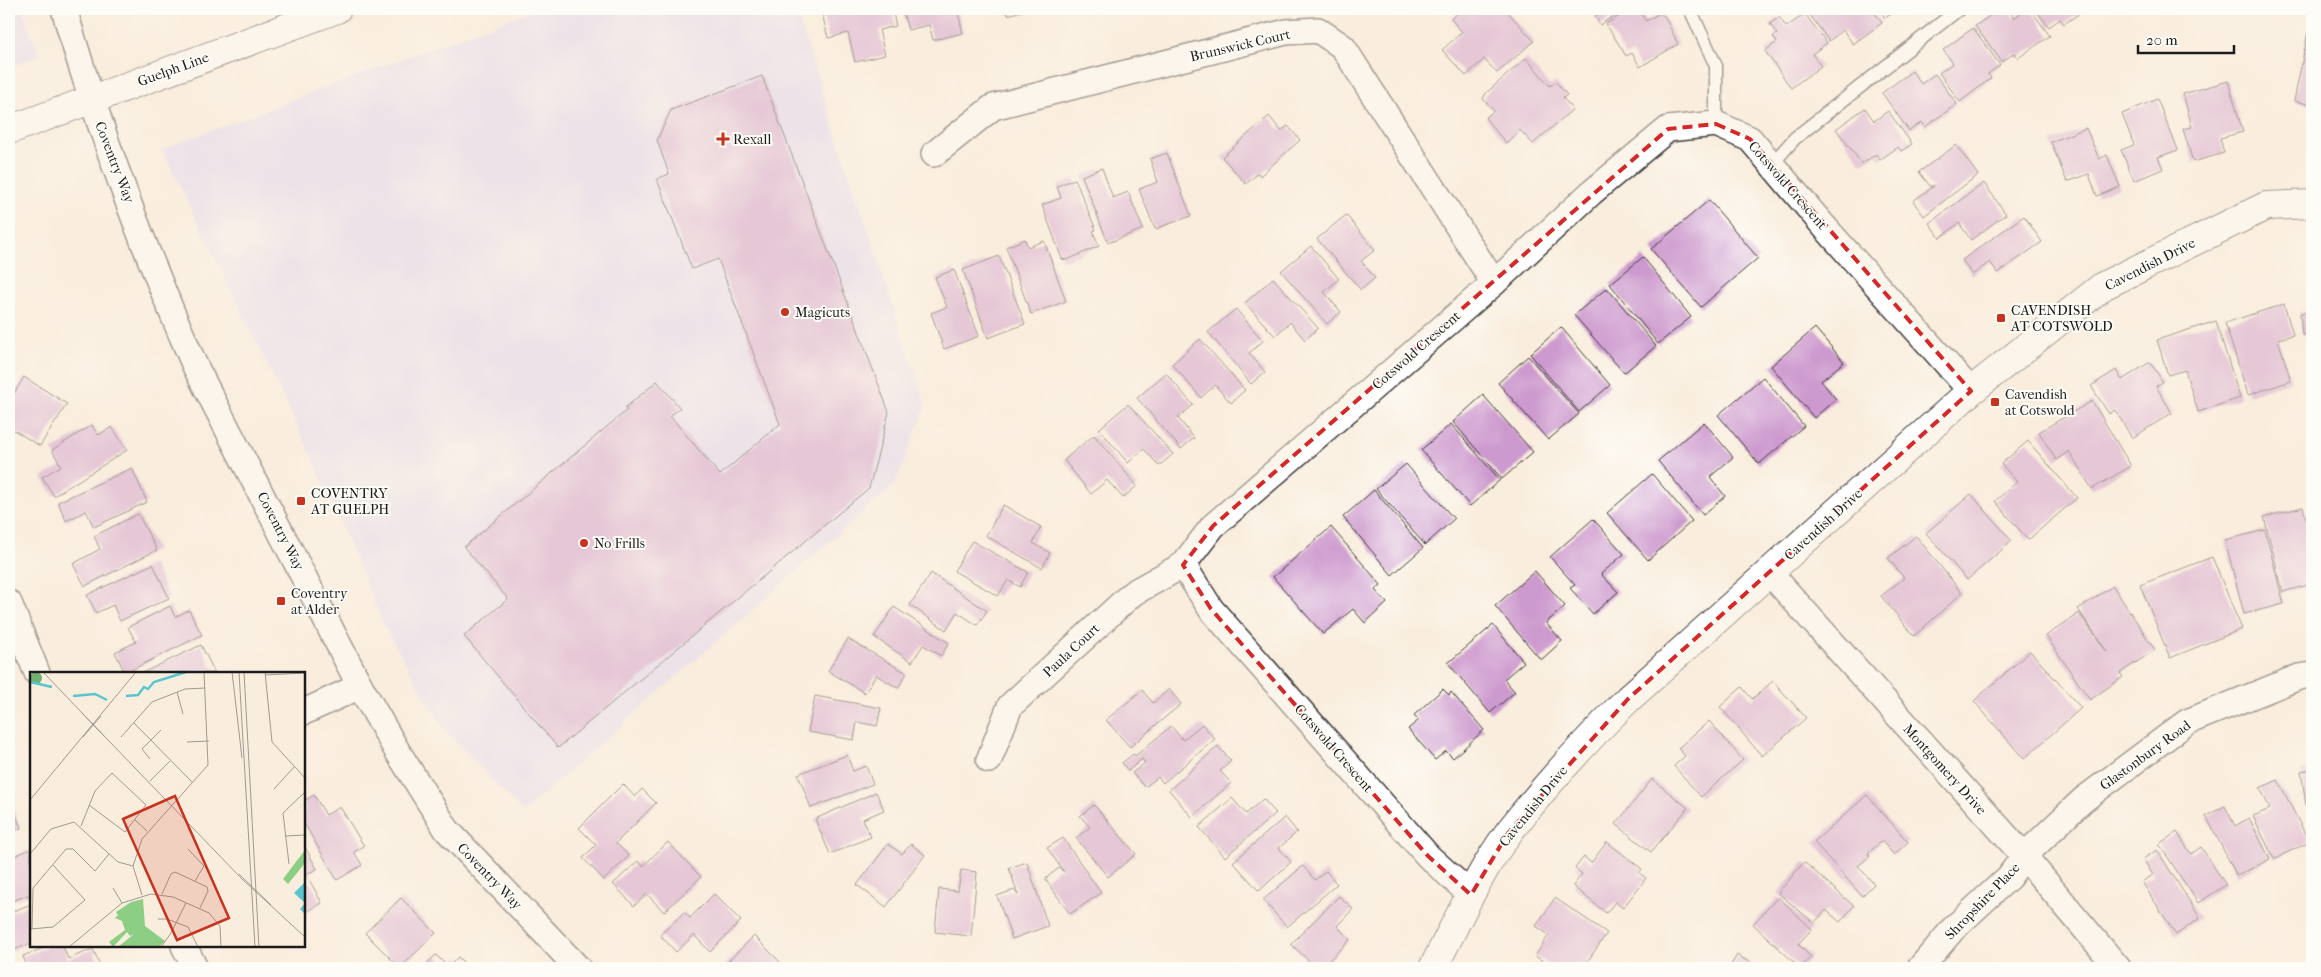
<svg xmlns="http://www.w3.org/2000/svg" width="2321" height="977" font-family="'IM FELL French Canon',serif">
<rect width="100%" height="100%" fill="#fdfcf7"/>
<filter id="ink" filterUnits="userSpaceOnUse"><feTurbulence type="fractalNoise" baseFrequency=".02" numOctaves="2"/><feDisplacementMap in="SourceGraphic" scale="10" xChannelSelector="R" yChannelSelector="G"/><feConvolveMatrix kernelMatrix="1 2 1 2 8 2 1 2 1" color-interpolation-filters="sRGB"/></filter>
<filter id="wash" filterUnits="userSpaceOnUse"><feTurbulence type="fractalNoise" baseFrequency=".0096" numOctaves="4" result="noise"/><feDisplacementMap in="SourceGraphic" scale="20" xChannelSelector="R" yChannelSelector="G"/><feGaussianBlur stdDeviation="1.12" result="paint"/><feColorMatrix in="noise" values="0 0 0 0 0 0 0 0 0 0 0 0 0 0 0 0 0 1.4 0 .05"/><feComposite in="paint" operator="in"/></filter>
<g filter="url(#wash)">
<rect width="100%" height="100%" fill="#f9eddd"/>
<g fill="#ded5f5">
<path d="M9,9H22L39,55L9,67Z"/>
<path d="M536,9H795L926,406L895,484L523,812L444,729L384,626L313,458L162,149Z"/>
</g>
<g id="blocks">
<g fill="#cd9acf">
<path d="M821,9H892L896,26L879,30L885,55L855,62L848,33L828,38Z"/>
<path d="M902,9H957L963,33L933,40L929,25L908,30Z"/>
<path d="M1006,9H1029L1008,15Z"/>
<path d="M1462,9H1505L1534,41L1497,73L1484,59L1466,76L1442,50L1462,32L1451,19Z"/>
<path d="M1596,9H1625L1600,25L1595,16L1599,14Z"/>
<path d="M1631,9H1638L1646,21L1660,13L1665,17L1678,44L1640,67L1632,53L1626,56L1606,24Z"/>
<path d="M1813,9H1872L1882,23L1853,44L1843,30L1829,41L1808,12Z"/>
<path d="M1879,9H1899L1885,18Z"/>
<path d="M2000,9H2008L2014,18L2026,9H2030L2050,36L2018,58L2014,53L2002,62L1975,26Z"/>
<path d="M2035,9H2086L2064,24L2060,19L2049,27Z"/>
<path d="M1805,14L1827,43L1812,54L1821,66L1791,88L1765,51L1777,42L1773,37L1777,34L1770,24L1779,17L1786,27Z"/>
<path d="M1973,28L2000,65L1988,74L1991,78L1960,102L1939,73L1953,63L1943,50Z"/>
<path d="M2308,32L2312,33V105L2294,101Z"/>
<path d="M1526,58L1550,86L1556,82L1567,95L1563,98L1573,109L1533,144L1520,130L1506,143L1485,118L1494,111L1483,99L1486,93Z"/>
<path d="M1912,71L1921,84L1935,74L1957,104L1925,127L1922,122L1909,131L1882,93Z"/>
<path d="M762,76L889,412L869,488L558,748L464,636L508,599L464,547L627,410L625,408L657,381L680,408L670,416L720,475L780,424L718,259L692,269L657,179L669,174L657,140L671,110Z"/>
<path d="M2228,81L2243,132L2220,138L2224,153L2193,162L2183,129L2192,127L2183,94Z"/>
<path d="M2157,99L2178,150L2158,157L2163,169L2134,181L2121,150L2134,145L2122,114Z"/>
<path d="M1865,108L1874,121L1888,111L1912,144L1901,151L1898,147L1880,160L1876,154L1862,164L1836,129Z"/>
<path d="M1269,116L1281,131L1288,126L1300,140L1260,176L1258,173L1246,184L1222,157Z"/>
<path d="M2086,128L2099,159L2107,155L2120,187L2097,196L2089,174L2067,182L2051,142Z"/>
<path d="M1956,145L1978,175L1924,216L1913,201L1934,186H1930L1919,172Z"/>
<path d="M1167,153L1191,216L1155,229L1139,189L1158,182L1150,159Z"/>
<path d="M1102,168L1113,198L1128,192L1143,229L1108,243L1082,176Z"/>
<path d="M1075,179L1096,230L1093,231L1099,246L1067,260L1062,259L1042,205L1061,198L1057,186Z"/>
<path d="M1984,183L2006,214L1971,240L1959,223L1940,238L1929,223Z"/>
<path d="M1709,200L1758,258L1701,307L1651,249Z"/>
<path d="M1346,215L1375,250L1361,261L1375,278L1361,290L1317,239Z"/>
<path d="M2024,216L2042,242L1998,273L1990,262L1972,275L1962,260Z"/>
<path d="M1025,239L1028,247L1044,241L1066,301L1031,314L1006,247Z"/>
<path d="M1311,246L1339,279L1324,292L1341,312L1327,324L1281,271Z"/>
<path d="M999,256L1025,324L988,338L963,270Z"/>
<path d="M1643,257L1691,317L1658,344L1610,284Z"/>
<path d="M954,270L979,336L944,349L931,313L947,307L935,277Z"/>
<path d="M1273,278L1318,328L1305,340L1290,322L1275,336L1245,303Z"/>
<path d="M1607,288L1656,346L1624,373L1574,315Z"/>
<path d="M2284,304L2293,335L2278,339L2291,381L2248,395L2225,323Z"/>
<path d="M1236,309L1263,341L1249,353L1265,372L1251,384L1208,332Z"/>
<path d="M2300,313H2312V368H2310L2309,335H2302Z"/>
<path d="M2216,321L2240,398L2198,412L2185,370L2168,375L2157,340Z"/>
<path d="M1561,327L1610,385L1579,412L1530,354Z"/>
<path d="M1815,328L1844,362L1821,381L1836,399L1814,418L1771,366Z"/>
<path d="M1200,339L1245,390L1231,403L1215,385L1201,398L1172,364Z"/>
<path d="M1528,356L1579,414L1548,440L1498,383Z"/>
<path d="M2150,362L2163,382L2156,386L2172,413L2132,438L2115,410L2109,414L2091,386L2116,370L2122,380Z"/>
<path d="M1166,373L1193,405L1178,418L1194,438L1181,449L1137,398Z"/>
<path d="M24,377L67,404L40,446L9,427V402Z"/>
<path d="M1763,377L1804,426L1759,464L1718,415Z"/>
<path d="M1483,395L1533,452L1502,479L1453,422Z"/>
<path d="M2092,401L2131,466L2092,489L2069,451L2056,460L2039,432Z"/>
<path d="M1128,404L1173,454L1159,466L1144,449L1128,463L1099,429Z"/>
<path d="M1704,422L1733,457L1710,477L1725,496L1703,515L1658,461Z"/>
<path d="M1451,424L1500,480L1470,506L1421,450Z"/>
<path d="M92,425L98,435L112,427L127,450L54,496L42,477L61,466L52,450Z"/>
<path d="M1094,435L1137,486L1123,498L1107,480L1091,494L1064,460Z"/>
<path d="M2028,441L2077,498L2028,540L1995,501L2017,482L2001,464Z"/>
<path d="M1406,464L1454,519L1425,545L1376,489Z"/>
<path d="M132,468L147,502L94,527L86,511L66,521L58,502Z"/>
<path d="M1652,474L1692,521L1648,560L1607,513Z"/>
<path d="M1374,490L1423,548L1392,575L1343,517Z"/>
<path d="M1971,494L2012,541L1967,580L1926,533Z"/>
<path d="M1003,505L1041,527L1033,543L1050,553L1042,568L986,536Z"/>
<path d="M2303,507L2312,543V584L2283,592L2264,517Z"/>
<path d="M138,514L157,550L85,586L73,564L100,549L94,536Z"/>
<path d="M1593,519L1624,554L1601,574L1618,592L1593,614L1570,588L1575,585L1550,557Z"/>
<path d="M1331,527L1381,585L1375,590L1387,603L1365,623L1353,609L1323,634L1273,577Z"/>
<path d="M2265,530L2284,604L2244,614L2225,540Z"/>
<path d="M1916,536L1962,593L1914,636L1881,596L1904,578L1888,558Z"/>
<path d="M972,541L1028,572L1020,587L1008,580L998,596L954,571Z"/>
<path d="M2212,557L2242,629L2170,658L2140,585Z"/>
<path d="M153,564L169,598L120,621L113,605L96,613L87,595Z"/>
<path d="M1535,571L1565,606L1546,623L1562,641L1541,660L1495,606Z"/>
<path d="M931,573L987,611L977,625L957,612L946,630L910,605Z"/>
<path d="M2113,586L2155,650L2120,673L2123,677L2090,700L2046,636L2079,613L2107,652L2078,609Z"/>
<path d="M170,606L175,617L189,610L202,635L125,673L115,652L136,642L128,627Z"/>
<path d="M894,607L949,643L941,656L923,645L912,662L874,637Z"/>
<path d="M1493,625L1524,662L1504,679L1515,692L1490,713L1448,663Z"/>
<path d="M848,639L907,673L898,688L876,675L865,693L828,671Z"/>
<path d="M201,645L215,673H142Z"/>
<path d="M2030,651L2081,708L2024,759L1974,701Z"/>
<path d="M1773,681L1806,718L1762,756L1720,707L1742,687L1752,699Z"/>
<path d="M1169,689L1181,704L1130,747L1106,720L1142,690L1153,703Z"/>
<path d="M1443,689L1449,695L1451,692L1484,730L1453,758L1446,751L1435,760L1408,729L1419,720L1414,715Z"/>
<path d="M815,696L881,708L877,726L857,722L854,740L808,732Z"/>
<path d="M1709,721L1743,760L1701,797L1674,766L1685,756L1678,748Z"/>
<path d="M1202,724L1215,739L1163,783L1158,777L1145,787L1132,773L1145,763L1142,759L1128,771L1122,763L1133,754L1135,756L1171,726L1183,740Z"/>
<path d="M1218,746L1231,761L1220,771L1231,783L1192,817L1169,790Z"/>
<path d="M847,755L853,771L866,766L873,784L811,808L798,774Z"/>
<path d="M2312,769V804L2306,805L2301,771Z"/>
<path d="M1652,779L1688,808L1651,852L1616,824Z"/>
<path d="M2278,780L2309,842L2274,859L2253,816L2270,809L2260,788Z"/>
<path d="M623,784L635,797L642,789L656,803L616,843L629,856L604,880L583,858L596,845L579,828Z"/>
<path d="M876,792L884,810L863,819L871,837L830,854L815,819Z"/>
<path d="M314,795L326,815L340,807L364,846L354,852L362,865L337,880L304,823V801Z"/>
<path d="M1867,795L1908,842L1894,855L1882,841L1868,853L1870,856L1858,866L1874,884L1862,896L1814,842Z"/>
<path d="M1232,798L1246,814L1263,799L1276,813L1225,857L1199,827Z"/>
<path d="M1094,805L1136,854L1108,877L1076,838L1090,827L1080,816Z"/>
<path d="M12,806L21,828L9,832V807Z"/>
<path d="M2225,806L2235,826L2249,818L2270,859L2237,876L2206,816Z"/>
<path d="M1285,817L1297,832L1279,848L1291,862L1259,891L1233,862Z"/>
<path d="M2177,832L2191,854L2201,847L2226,885L2198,903L2159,844Z"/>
<path d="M1063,838L1101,893L1070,914L1045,879L1059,868L1064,872L1047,848Z"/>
<path d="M668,842L701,877L664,912L647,894L634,906L613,884L638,861L643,866Z"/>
<path d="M1607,842L1642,869L1639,873L1646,878L1623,908L1615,902L1606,913L1573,886L1582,874L1575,868L1584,857L1591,863Z"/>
<path d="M888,844L902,854L911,844L925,855L886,907L857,885Z"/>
<path d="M304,845L317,869L306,874L322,903L304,913Z"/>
<path d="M31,849V894L9,902V858Z"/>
<path d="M2157,850L2200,918L2176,935L2142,882L2153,875L2143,859Z"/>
<path d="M1027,862L1048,926L1012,939L997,896L1014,890L1018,895L1009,868Z"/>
<path d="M1804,862L1854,906L1840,922L1826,910L1814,923L1778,893Z"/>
<path d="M1303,866L1315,880L1326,871L1337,884L1287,927L1263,900Z"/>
<path d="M961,870L977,872L971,936L935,932L939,889L958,891Z"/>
<path d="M714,894L741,921L710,952L694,935L676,952L660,935L684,912L690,918Z"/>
<path d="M1339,896L1353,909L1337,926L1350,940L1321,968H1316L1291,944Z"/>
<path d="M1778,897L1812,929L1798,944L1811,957L1800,968L1753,924Z"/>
<path d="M401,898L436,933L400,968L365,933Z"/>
<path d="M1555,898L1607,933L1583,968H1554L1535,956L1549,935L1536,926Z"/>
<path d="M31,904V943L9,952V913Z"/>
<path d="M754,936L786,968H721Z"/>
<path d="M49,946H63L68,959L93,949L101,968H24L27,967L23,956Z"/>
<path d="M436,955L448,967L458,957L469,968H422Z"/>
<path d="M1737,955L1759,968H1729Z"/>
</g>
</g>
</g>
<g filter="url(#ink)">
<use href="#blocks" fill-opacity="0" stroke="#3d3b39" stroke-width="1"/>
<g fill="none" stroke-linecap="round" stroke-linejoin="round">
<defs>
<g id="lane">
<path d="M1690,9L1716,66V124"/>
<path d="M1772,164L1795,138L1959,9"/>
</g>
<g id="street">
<path d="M64,9C99,130 144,250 195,366L360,686L396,749L447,830L578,968"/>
<path d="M934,154L993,107L1286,32L1318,30L1343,47L1494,283"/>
<path d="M1769,572L2024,856L2118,968"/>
<path d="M9,603L37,673"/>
<path d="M304,712L360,686"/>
<path d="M989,760L1010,706L1133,593L1183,565"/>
<path d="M1471,895L1428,856L1211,609L1183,565L1213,526L1494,283L1591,193L1668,129L1716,124L1750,139L1822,224L1971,391"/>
<path d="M184,946L195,968"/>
<path d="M1920,968L1953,929L2009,877L2024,856L2083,800L2187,722L2299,677L2312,675"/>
</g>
<g id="secondary">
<path d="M9,130L337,9"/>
<path d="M1433,968C1456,924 1479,872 1509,832C1545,785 1586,741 1628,699L1971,391L2103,286L2266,206L2312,204"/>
</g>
</defs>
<use href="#lane" stroke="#3d3b39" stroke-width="15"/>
<use href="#street" stroke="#3d3b39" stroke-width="28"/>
<use href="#secondary" stroke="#3d3b39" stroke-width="30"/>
<use href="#lane" stroke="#fff" stroke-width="12"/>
<use href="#street" stroke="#fff" stroke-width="25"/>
<use href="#secondary" stroke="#fff" stroke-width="28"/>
</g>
</g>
<path d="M0 0H2321V977H0ZM1716,124L1750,139L1971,391L1628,699L1508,833L1471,895L1428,856L1211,609L1183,565L1213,526L1668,129Z" fill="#f9eddd" fill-opacity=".55" fill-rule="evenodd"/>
<path fill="none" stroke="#d62828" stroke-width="4" stroke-dasharray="10 6" stroke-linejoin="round" d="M1716,124L1750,139L1971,391L1628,699L1508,833L1471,895L1428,856L1211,609L1183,565L1213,526L1668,129Z"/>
<g fill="#c8321e" stroke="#fdfcf7" stroke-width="2">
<path d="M720.5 131.5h5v5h5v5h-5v5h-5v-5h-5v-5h5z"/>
<circle cx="785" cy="312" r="5"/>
<rect x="1996" y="313" width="10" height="10" rx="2.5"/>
<rect x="1990" y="397" width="10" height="10" rx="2.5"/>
<rect x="296" y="496" width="10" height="10" rx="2.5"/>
<circle cx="584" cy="543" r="5"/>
<rect x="276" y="596" width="10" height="10" rx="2.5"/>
</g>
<g text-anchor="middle" stroke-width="4" stroke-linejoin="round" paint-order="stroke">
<g font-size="14" fill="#1c1c1c" stroke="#fdfcf7">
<text transform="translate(1240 45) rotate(-13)" y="5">Brunswick Court</text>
<text transform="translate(173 69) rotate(-20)" y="5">Guelph Line</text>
<text transform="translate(115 162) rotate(69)" y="5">Coventry Way</text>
<text transform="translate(1788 185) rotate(49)" y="5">Cotswold Crescent</text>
<text transform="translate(2150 264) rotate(-27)" y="5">Cavendish Drive</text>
<text transform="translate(1416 350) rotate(-41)" y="5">Cotswold Crescent</text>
<text transform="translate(1823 524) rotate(-42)" y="5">Cavendish Drive</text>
<text transform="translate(281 531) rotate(63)" y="5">Coventry Way</text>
<text transform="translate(1071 650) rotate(-43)" y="5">Paula Court</text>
<text transform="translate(1334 748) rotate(49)" y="5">Cotswold Crescent</text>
<text transform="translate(2145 755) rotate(-36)" y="5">Glastonbury Road</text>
<text transform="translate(1945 769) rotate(48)" y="5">Montgomery Drive</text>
<text transform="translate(1533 806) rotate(-51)" y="5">Cavendish Drive</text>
<text transform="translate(490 876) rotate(46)" y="5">Coventry Way</text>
<text transform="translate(1982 901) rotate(-46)" y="5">Shropshire Place</text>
</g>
<g font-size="14" fill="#1c1c1c" stroke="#fdfcf7" text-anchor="start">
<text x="733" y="144">Rexall</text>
<text x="2011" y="315">CAVENDISH<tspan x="2011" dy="16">AT COTSWOLD</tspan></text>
<text x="795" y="317">Magicuts</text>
<text x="2005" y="399">Cavendish<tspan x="2005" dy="16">at Cotswold</tspan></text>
<text x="311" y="498">COVENTRY<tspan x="311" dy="16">AT GUELPH</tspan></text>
<text x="594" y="548">No Frills</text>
<text x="291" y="598">Coventry<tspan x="291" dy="16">at Alder</tspan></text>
</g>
</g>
<g transform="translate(30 672)">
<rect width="275" height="275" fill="#f9eddd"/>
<path d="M275,178V191L258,212L253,207ZM113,227L115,254L135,269L129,275H88L104,262L100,264L97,260L83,275L79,270L95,258L92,249L85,246L88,243L86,240L101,230Z" fill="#8dce85"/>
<path d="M0 6a6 6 0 1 1 12 0a6 6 0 1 1-12 0Z" fill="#72b172"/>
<path d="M275,210V242L270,237L275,231L264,221Z" fill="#58c5cf"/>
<path fill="none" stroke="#58c5cf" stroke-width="2.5" d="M0,10L22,15M43,24L65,22L77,28M96,24L108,23L114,15L118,17L124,10L156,0"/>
<path fill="none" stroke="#a19990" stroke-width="1" d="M13,0L75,65M202,0L212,86M209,0L225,275M214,0L229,275M235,0L242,70L275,106M235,3L275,1M147,20L153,42M51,40L212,207L275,265M104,51L163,111M53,65L71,44M91,65L122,30L155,17L175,16M157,70L179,69M120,87L112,77L131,58M120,109L140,89M244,117L264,95M0,128L106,0M105,148L117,159M51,154L65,119L82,101L116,133L95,160L59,133M255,164L275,163M158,177L174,194L165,209M0,182L21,157L44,150L88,190L103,194M259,192L253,141L275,120M209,202L241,233M83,216L92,231M132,222L141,202L145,200L177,215L178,219L170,236M112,223L103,194L112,167L178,93L174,0M128,247H137L158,255L168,275M1,257L23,255L55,228L23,193M2,257L3,216L36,177H43L65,199L79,182M39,275L92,231L121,222L143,225L179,241L190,254L191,275M131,275L141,261L156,231"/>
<path fill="#c8321e" fill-opacity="0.15" stroke="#c8321e" stroke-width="2.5" d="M145,124L199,246L147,268L93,147Z"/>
<rect width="275" height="275" fill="none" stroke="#1c1c1c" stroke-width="2.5"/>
</g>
<rect width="2321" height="977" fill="none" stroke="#fdfcf7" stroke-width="30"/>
<path d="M2138 45v8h96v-8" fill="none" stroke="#1c1c1c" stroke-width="2.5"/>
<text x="2146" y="45" font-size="15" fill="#1c1c1c" stroke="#fdfcf7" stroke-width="4" paint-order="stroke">20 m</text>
</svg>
